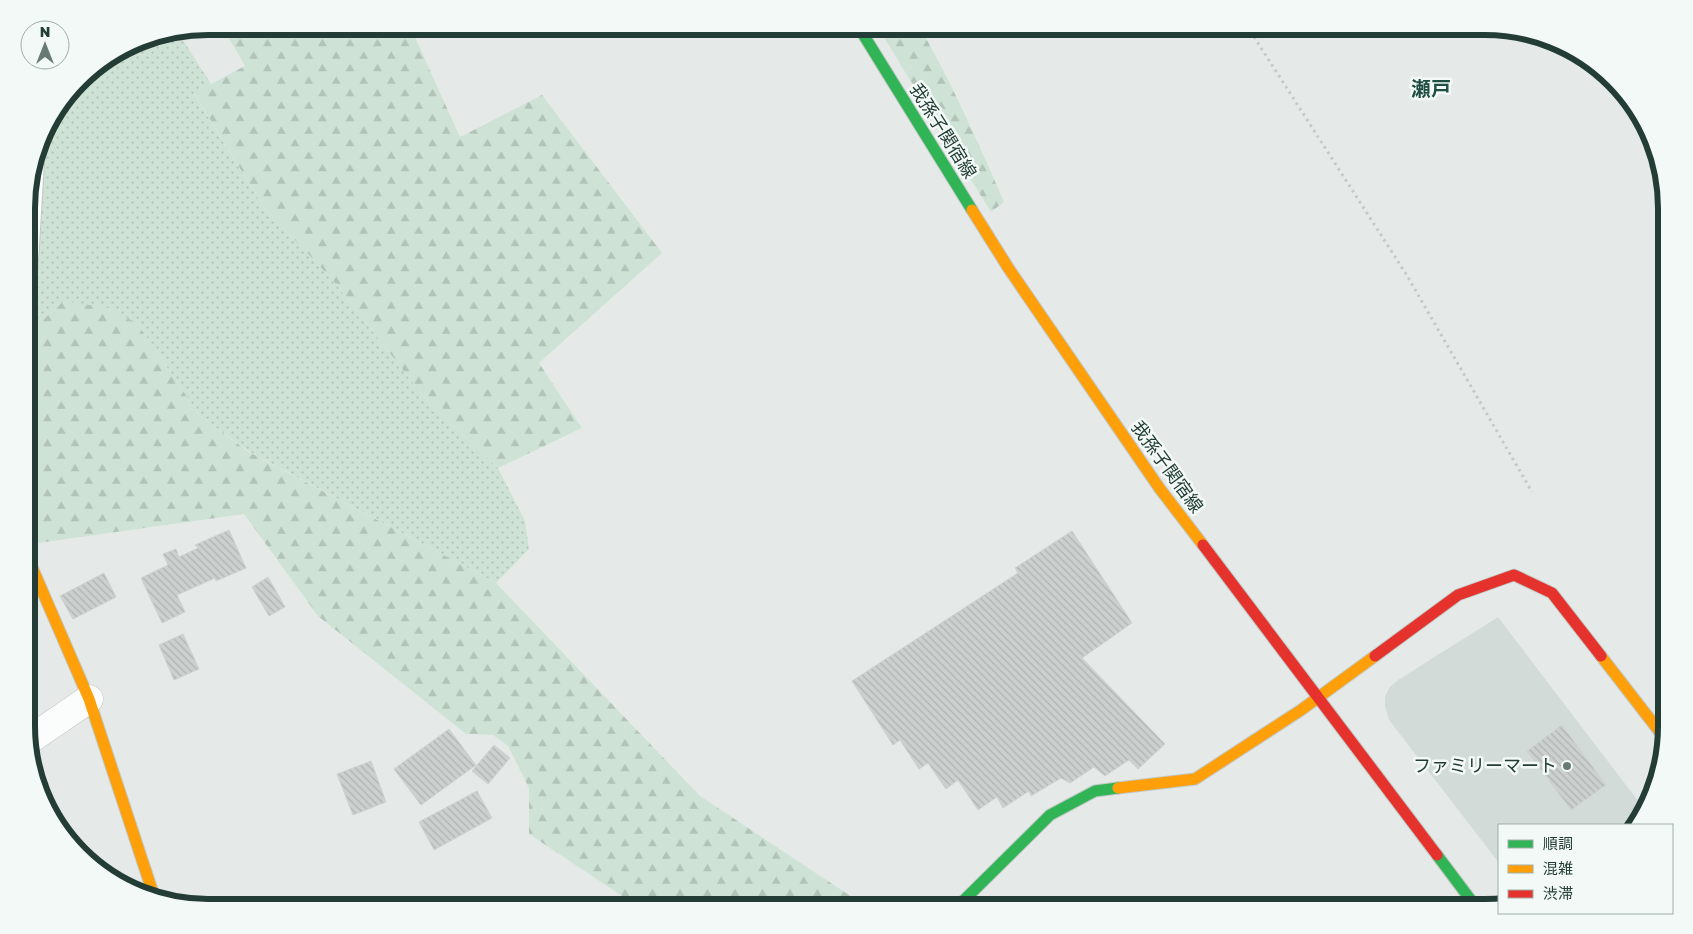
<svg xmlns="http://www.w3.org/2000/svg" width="1693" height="934" font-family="'Golos Text','Noto Sans JP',sans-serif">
<defs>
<pattern id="grass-dots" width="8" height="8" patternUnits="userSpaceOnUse" patternTransform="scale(1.25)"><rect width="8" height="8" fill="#cee3d5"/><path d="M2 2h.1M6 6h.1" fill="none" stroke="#b1c4b7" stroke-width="1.8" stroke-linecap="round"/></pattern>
<pattern id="forest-firs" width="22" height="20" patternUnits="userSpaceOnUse" patternTransform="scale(1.25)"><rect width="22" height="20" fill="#cee3d5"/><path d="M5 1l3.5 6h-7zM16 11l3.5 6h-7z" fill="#b1c4b7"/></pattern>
<pattern id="building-back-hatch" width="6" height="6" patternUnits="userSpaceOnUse" patternTransform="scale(1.25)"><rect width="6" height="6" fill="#ccd1cf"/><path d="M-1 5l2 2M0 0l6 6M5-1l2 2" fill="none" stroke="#afb4b2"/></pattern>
</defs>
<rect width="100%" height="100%" fill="#e5eae8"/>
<path fill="#d3dbd8" d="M1498,617L1645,810L1643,817L1635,825H1499V863L1389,720L1385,706V697L1389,688L1398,680Z"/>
<path fill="url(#grass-dots)" d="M178,32L211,84L194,94L264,208L332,279L428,402L498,468L525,521L529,549L496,583L250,452L200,416L137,323L64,301L28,333V307L37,254L43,133L45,127L88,71L139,40Z"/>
<g fill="url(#forest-firs)">
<path d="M222,26H410L460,137L542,95L662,253L539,363L582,428L498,468L428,402L332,279L264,208L194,93L245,66Z"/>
<path d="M877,26H919C952,83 978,142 1004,202L991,212Z"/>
<path d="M64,301L108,308L137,323L200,416L249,452L496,583L700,796L855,899L860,908H640L529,834V788L508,746L493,735L466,734L318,616L244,514L31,544L28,536V333Z"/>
</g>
<g fill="url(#building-back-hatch)" stroke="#ced3d1">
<path d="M229,530L246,568L216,581L215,578L177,595L185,612L162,623L141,578L168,565L163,554L176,549L179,557L198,548L195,545Z"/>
<path d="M1072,531L1132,623L1082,658L1165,744L1138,769L1129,760L1105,776L1094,767L1070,783L1061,778L1031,796L1029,791L1003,808L997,797L978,810L958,780L946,789L928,763L919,769L900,740L893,745L852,681L1018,573L1015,568Z"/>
<path d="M104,573L116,597L73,619L60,596Z"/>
<path d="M268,577L285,607L269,616L252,587Z"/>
<path d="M183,634L199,669L174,680L159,645Z"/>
<path d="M1562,725L1606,785L1571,810L1527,751Z"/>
<path d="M449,729L476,765L421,805L394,769Z"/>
<path d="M494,745L510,758L488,784L472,771Z"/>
<path d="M371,761L386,802L353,815L337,774Z"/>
<path d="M477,791L492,818L434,850L419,822Z"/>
</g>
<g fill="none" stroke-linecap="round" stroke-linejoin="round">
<defs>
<path id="lane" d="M28,281L31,254L37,154"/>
<path id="street" d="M28,741L89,699"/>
<g id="fast">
<path d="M858,26L972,210"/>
<path d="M1437,855L1476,907"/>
<path d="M956,908L1050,815L1095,791L1118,788"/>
</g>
<g id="slow">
<path d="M972,210L1009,269L1160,489L1203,545"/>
<path d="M28,558L89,699L153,893"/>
<path d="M1601,656L1666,740"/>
<path d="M1118,788L1195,779L1301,710L1375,656"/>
</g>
<g id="jam">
<path d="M1203,545L1437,855"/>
<path d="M1375,656L1458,595L1514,575L1552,593L1601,656"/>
</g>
</defs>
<use href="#lane" stroke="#c2c7c5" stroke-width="17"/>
<use href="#street" stroke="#c2c7c5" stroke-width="29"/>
<use href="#fast" stroke="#c0c8c5" stroke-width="13"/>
<use href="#slow" stroke="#c0c8c5" stroke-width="13"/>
<use href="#jam" stroke="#c0c8c5" stroke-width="13"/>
<path stroke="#c2cac6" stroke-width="3" stroke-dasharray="2.5 4" stroke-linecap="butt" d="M1247,26L1406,274L1532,492"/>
<use href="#lane" stroke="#fbfcfc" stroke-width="15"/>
<use href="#street" stroke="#fbfcfc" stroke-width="28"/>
<use href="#fast" stroke="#30b455" stroke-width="11"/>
<use href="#slow" stroke="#ff9f0a" stroke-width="11"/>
<use href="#jam" stroke="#e5322d" stroke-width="11"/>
</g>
<circle fill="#677a74" stroke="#f3f9f6" stroke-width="2" cx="1567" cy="766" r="5"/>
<g text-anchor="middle" stroke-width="5" stroke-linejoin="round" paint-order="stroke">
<g font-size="18" fill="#233d36" stroke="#f3f9f6">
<text transform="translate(943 131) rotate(58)" y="6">我孫子関宿線</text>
<text transform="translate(1167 467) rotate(54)" y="6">我孫子関宿線</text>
</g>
<g font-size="18" fill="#233d36" stroke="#f3f9f6" text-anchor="end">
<text x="1557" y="772">ファミリーマート</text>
</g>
<g font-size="20" font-weight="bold" fill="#1f4e43" stroke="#f3f9f6">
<text x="1431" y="96">瀬戸</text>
</g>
</g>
<path d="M0 0H1693V934H0ZM208 35H1485A173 173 0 0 1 1658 208V726A173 173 0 0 1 1485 899H208A173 173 0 0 1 35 726V208A173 173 0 0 1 208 35Z" fill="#f3f9f6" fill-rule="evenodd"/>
<path fill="none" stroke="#233d36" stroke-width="6" d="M208 35H1485A173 173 0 0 1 1658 208V726A173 173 0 0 1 1485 899H208A173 173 0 0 1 35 726V208A173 173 0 0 1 208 35Z"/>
<rect x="1498" y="824" width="175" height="90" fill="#f3f9f6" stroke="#a0aea9"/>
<rect x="1508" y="840" width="25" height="8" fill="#30b455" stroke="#a0aea9"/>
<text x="1543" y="849" font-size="15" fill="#233d36">順調</text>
<rect x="1508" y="865" width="25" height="8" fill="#ff9f0a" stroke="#a0aea9"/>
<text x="1543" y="874" font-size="15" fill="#233d36">混雑</text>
<rect x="1508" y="890" width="25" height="8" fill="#e5322d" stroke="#a0aea9"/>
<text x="1543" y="899" font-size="15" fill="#233d36">渋滞</text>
<g transform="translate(45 45)"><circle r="24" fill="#f3f9f6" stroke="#a0aea9"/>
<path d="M0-4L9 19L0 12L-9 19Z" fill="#677a74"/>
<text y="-8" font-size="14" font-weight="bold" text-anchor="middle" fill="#233d36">N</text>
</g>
</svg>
